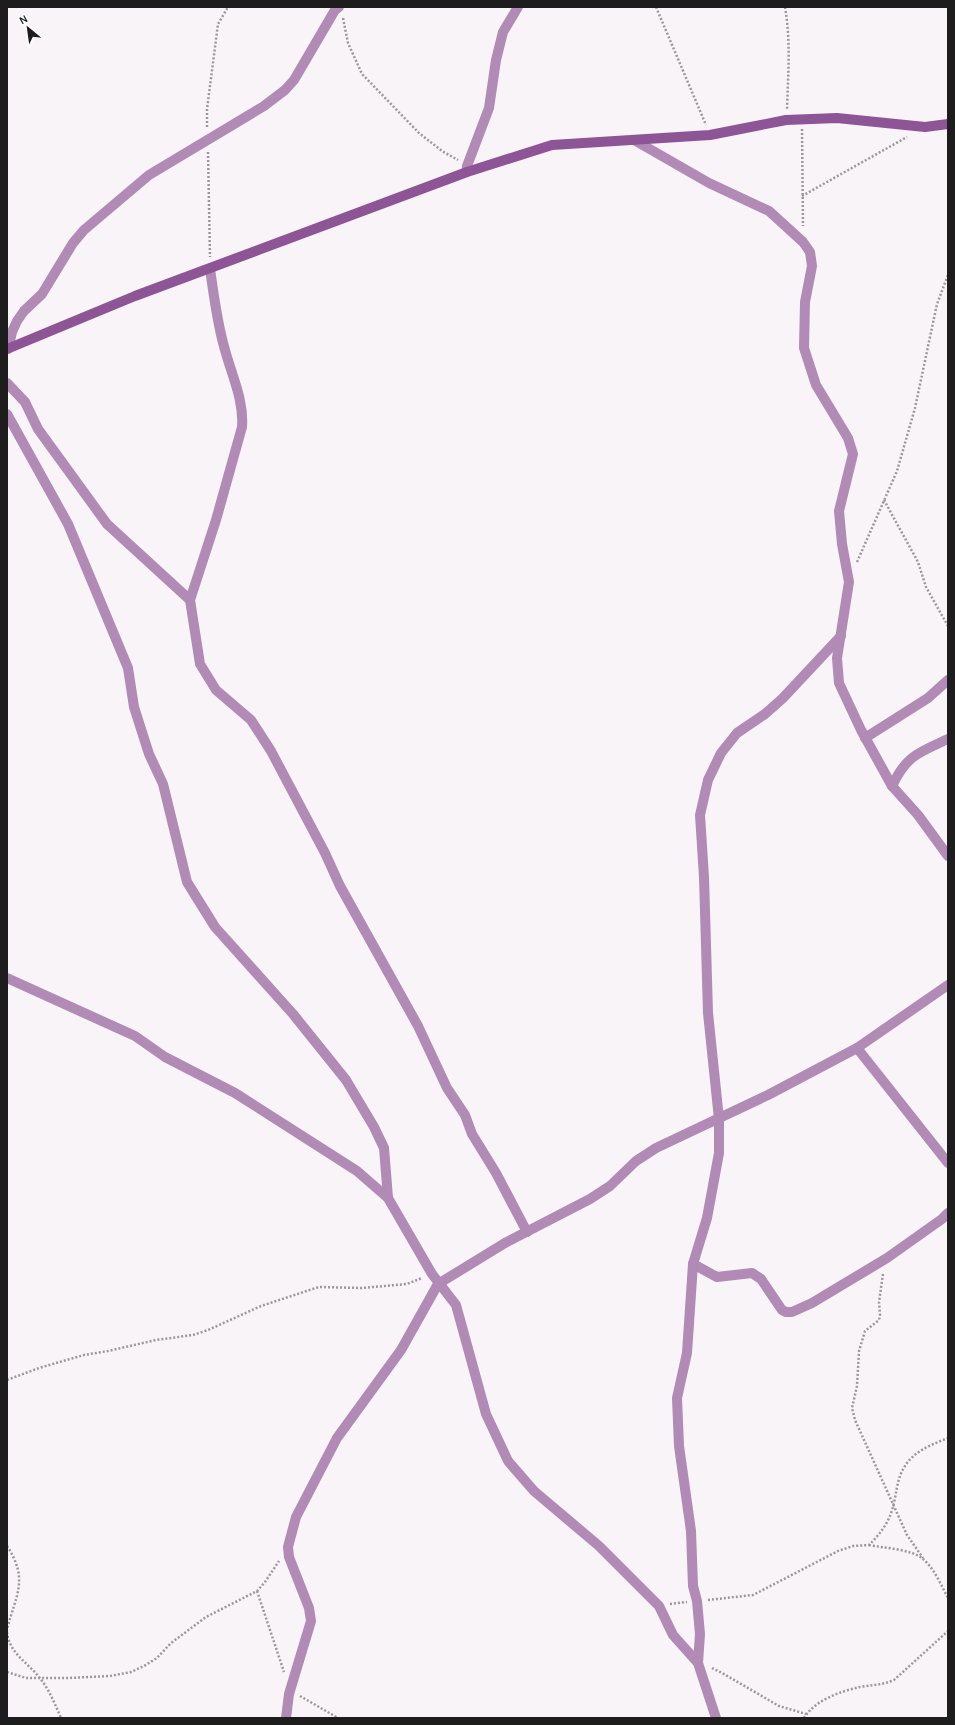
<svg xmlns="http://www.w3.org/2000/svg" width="955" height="1725" font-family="Karla,sans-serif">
<rect width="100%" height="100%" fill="#f8f4f8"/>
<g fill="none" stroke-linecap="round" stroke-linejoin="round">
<g stroke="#9a989a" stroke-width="2.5" stroke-dasharray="2 2" stroke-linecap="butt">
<path d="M656,7L706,125"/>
<path d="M785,7C791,42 788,75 787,110"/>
<path d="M343,18L348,43L362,74L419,133L442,151L458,160"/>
<path d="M207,127V109L218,24L228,7"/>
<path d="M802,129L803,226"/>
<path d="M208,152L210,257"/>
<path d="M802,196L907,137"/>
<path d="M884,500L918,562L926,587L948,626"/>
<path d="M857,562L897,471L915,408L937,304L948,275"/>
<path d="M883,1274L879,1302L880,1315L879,1320L865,1331L859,1351L857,1386L852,1408L855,1420L907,1535L923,1558"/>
<path d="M7,1380L39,1368L84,1355L108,1351L156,1340L193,1335L208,1330L261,1306L319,1287L362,1288L407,1284L422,1278"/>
<path d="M869,1545C883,1548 912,1549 923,1559C934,1568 941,1585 948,1598"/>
<path d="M7,1546C29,1579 16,1595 7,1629"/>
<path d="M257,1591L284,1672"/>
<path d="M708,1600L753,1595L838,1551L853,1546L869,1545C879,1535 888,1524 892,1510C897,1495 896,1479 905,1466C914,1451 933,1444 948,1438"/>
<path d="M670,1604L687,1602"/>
<path d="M7,1632C9,1653 27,1662 39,1677C49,1689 55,1704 61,1718"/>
<path d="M712,1668L722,1673L779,1706L806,1714"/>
<path d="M7,1672L26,1678H69L110,1676L131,1672L144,1666L157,1658L171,1643L206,1617L257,1591L265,1582L279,1561"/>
<path d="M300,1696L338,1718"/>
<path d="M804,1718C815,1700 841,1691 860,1687C872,1685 883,1685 894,1680L948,1631"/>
</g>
<g stroke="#b18ab6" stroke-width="10">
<path d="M634,140L709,183L769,211L803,242L810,252L812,266L805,302L804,348L816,385L848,438L853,454L839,511L842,544L849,582L837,658L839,683L861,730L892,786L918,815L948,856"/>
<path d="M467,172V166L489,108L496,60L503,32L518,7"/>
<path d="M210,269C214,296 217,323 225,350C232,376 244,400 242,427L216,520L190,600L200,664L216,690L251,720L271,751L325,853L340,886L418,1026L447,1088L465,1115L472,1134L496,1173L527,1232"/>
<path d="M8,349L12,332L17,321L24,311L42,294L73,243L84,230L149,175L264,106L285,90L294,80L335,10L339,7"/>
<path d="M7,383L25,402L38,429L107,524L190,600"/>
<path d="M7,414L68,524L128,668L134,707L149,754L163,784L187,882L215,927L293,1014L346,1080L374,1127L384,1148L388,1198"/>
<path d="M865,738L928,698L948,680"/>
<path d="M892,786C907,755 918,753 948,739"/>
<path d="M7,978L135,1036L165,1057L235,1093L357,1171L388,1198L432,1274L456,1305L486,1414L508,1461L534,1491L599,1546L659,1606L673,1635L698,1663L716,1718"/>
<path d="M857,1048L948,1163"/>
<path d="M693,1264L717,1277L752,1273L761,1279L782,1310L786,1312H792L812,1303L887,1258L942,1219L948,1213"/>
<path d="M698,1663L700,1634L697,1601L693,1586L691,1531L679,1446L677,1398L687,1353L693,1264L707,1218L719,1153V1119L708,1013L704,877L700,815L708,780L721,753L737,733L765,714L783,698L841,636"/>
<path d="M286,1718L289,1694L311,1621L309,1608L289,1557L288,1547L296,1517L337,1438L401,1350L438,1284L505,1243L590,1199L610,1186L636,1161L656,1148L768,1095L857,1048L948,985"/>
</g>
<path stroke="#8d5596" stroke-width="10" d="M7,349L135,296L467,172L552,145L710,135L786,120L837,118L925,127L948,124"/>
</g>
<rect width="955" height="1725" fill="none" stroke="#1e1d1e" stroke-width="16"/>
<g transform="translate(28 28) rotate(331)" stroke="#ffffff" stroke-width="3" paint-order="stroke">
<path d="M0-3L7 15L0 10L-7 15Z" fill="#1e1d1e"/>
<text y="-6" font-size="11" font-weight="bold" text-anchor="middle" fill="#1e1d1e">N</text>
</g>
</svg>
